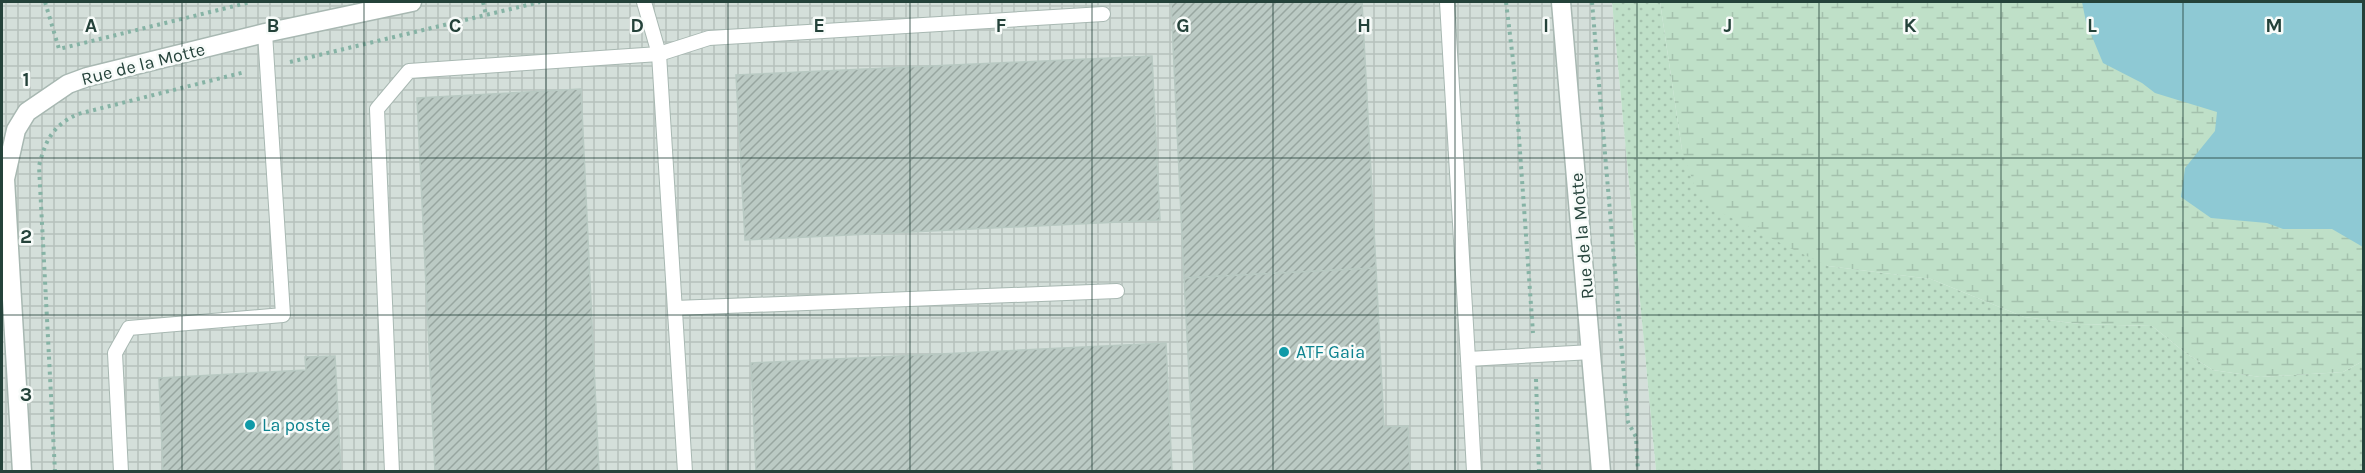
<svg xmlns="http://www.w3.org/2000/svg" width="2365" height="473" font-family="Karla,sans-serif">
<defs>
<pattern id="industrial-grid" width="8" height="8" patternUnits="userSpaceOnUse" patternTransform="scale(1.5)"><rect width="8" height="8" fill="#d4dfda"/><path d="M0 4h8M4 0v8" fill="none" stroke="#b6c1bc"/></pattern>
<pattern id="grass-dots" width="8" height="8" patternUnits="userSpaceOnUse" patternTransform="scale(1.5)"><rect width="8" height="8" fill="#bfe0c8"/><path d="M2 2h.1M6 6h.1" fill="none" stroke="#a4c1ad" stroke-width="1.8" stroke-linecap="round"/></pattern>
<pattern id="wetland-marsh" width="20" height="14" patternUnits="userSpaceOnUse" patternTransform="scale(1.5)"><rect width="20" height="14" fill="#bfe0c8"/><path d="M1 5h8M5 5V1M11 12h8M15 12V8" fill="none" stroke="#a4c1ad"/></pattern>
<pattern id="building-hatch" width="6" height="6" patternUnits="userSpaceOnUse" patternTransform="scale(1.5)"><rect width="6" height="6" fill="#bbcac4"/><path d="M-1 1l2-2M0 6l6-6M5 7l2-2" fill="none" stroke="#98a6a0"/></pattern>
</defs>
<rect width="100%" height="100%" fill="#e6efeb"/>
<path fill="url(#industrial-grid)" d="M2,2H1612L1656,471H2Z"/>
<path fill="url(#grass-dots)" d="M1612,2H1660L1682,150L1828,266L1931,279L2024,317L2080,324L2152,326L2187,354L2213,370L2260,377L2343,372L2363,361V471H1656Z"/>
<path fill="url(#wetland-marsh)" d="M1660,2H2363V361L2343,372L2260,377L2213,370L2187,354L2152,326L2080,324L2024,317L1931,279L1828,266L1790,248L1722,213L1696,190L1682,150Z"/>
<path fill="#8ec9d4" d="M2082,2H2363V247L2332,229H2283L2267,223L2211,218L2181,197L2185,168L2215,131L2217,112L2155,93L2142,83L2103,63L2086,22Z"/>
<g fill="url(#building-hatch)" stroke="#b8c9c2" stroke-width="1.5">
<path d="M1171,2H1362L1376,268L1184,278Z"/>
<path d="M1152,56L1160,220L745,240L736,75Z"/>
<path d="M581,89L599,472H435L417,98Z"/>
<path d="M1376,268L1384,427L1408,426L1410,472H1194L1184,278Z"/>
<path d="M1166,343L1172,472H756L751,363Z"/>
<path d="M335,356L341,472H163L159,378L306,370L305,357Z"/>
</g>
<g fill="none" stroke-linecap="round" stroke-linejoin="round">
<defs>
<g id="lane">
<path d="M644,2L659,54L685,472"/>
<path d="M1447,2L1468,359"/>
<path d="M675,308L1117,291"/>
<path d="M121,472L115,353L129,328L283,315L265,33"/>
<path d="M392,472L377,109L409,71L659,54L709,38L1103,14"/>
<path d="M1474,472L1468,359L1592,352"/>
</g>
<g id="street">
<path d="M1561,2L1601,472"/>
<path d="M22,472L5,179L16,130L27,112L68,84L87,77L265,33L412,2"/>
</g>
</defs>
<use href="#lane" stroke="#a8b8b2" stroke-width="16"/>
<use href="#street" stroke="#a8b8b2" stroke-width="21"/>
<g stroke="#86b3a5" stroke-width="4" stroke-dasharray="3 4.5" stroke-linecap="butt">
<path d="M45,2L59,49L251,2"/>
<path d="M483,2L486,15"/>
<path d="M1506,2L1514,68L1533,333"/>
<path d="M1592,2L1628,422L1636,437L1638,472"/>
<path d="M290,62L540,2"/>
<path d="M1536,379L1539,472"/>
<path d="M55,472L39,166C45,141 53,125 78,114L245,72"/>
</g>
<use href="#lane" stroke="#fff" stroke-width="14"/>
<use href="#street" stroke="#fff" stroke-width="18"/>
</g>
<path fill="none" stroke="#24423a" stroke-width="1.5" stroke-opacity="0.55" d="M182,2V472M364,2V472M546,2V472M728,2V472M910,2V472M1092,2V472M1273,2V472M1455,2V472M1637,2V472M1819,2V472M2001,2V472M2183,2V472M2,158H2364M2,315H2364"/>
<g fill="#0f9aa8" stroke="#f7fbf9" stroke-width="2">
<circle cx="1284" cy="352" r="6"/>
<circle cx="250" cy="425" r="6"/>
</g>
<g text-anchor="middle" stroke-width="5" stroke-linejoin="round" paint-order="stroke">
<g font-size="18" fill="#24423a" stroke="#f7fbf9">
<text transform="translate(143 64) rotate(-14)" y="6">Rue de la Motte</text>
<text transform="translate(1582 236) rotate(-95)" y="6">Rue de la Motte</text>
</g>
<g font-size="18" fill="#0d838f" stroke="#f7fbf9" text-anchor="start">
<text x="1296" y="358">ATF Gaia</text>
<text x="262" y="431">La poste</text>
</g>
</g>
<g font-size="20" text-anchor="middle" font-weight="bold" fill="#24423a" stroke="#f7fbf9" stroke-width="5" stroke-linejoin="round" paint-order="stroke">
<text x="91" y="32">A</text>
<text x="273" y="32">B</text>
<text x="455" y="32">C</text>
<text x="637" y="32">D</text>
<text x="819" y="32">E</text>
<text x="1001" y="32">F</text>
<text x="1183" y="32">G</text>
<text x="1364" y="32">H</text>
<text x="1546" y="32">I</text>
<text x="1728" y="32">J</text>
<text x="1910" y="32">K</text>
<text x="2092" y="32">L</text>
<text x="2274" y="32">M</text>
<text x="26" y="86">1</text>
<text x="26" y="243">2</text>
<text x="26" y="401">3</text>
</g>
<rect width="2365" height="473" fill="none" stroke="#24423a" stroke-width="6"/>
</svg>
